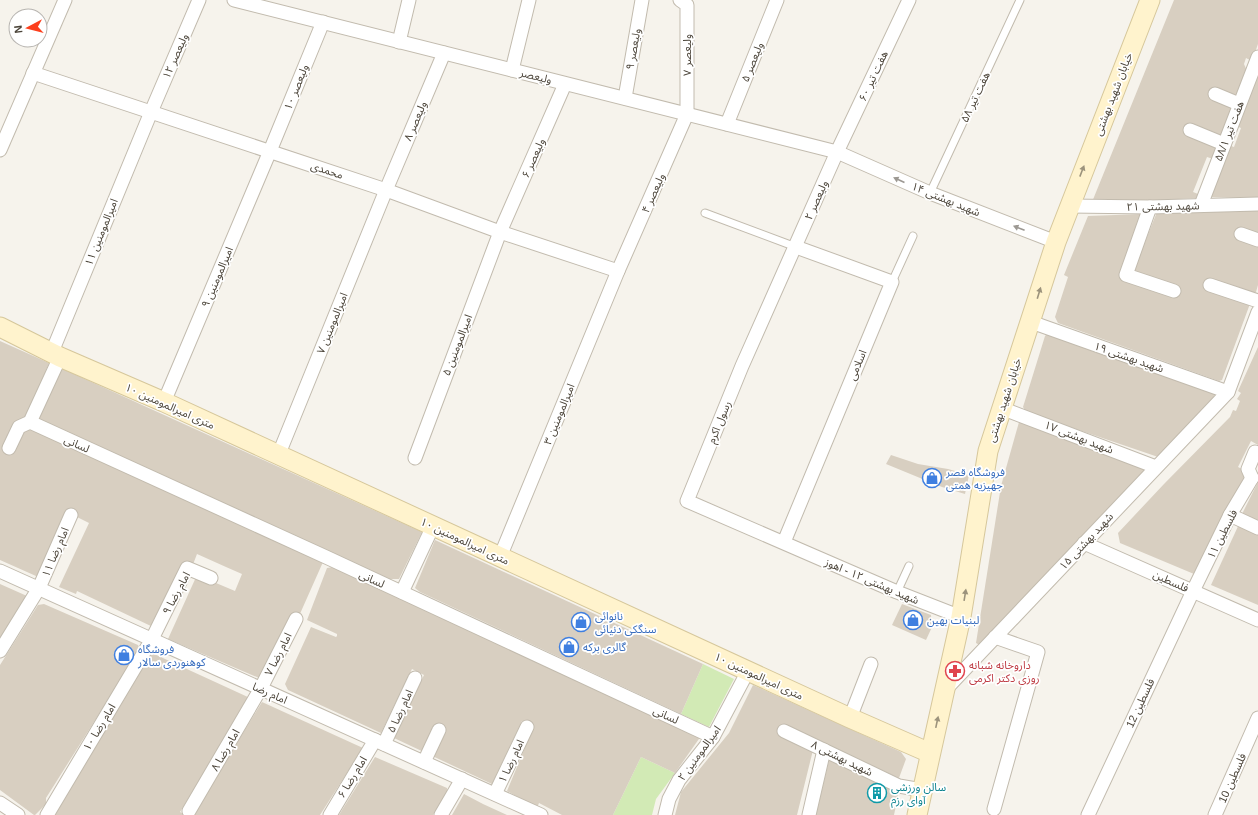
<svg xmlns="http://www.w3.org/2000/svg" width="1258" height="815" font-family="Helvetica,'Noto Sans Arabic',sans-serif">
<rect width="100%" height="100%" fill="#f6f3ec"/>
<g fill="#d2eab5">
<path d="M703,664L734,679L709,727L681,714Z"/>
<path d="M641,757L675,773L656,799L652,815H613Z"/>
</g>
<g fill="#d8cfc1">
<path d="M1174,0H1258V44L1252,61L1246,58L1244,64L1247,71L1213,159L1207,157L1193,192L1198,194L1196,198L1144,201L1092,202Z"/>
<path d="M1258,69V198L1207,197L1228,145L1234,147L1241,128L1236,126Z"/>
<path d="M1258,207V285L1256,292L1252,294L1251,301L1222,380L1219,381L1058,323L1055,317L1068,277L1064,275L1088,216L1143,214L1132,274L1157,212Z"/>
<path d="M1047,334L1081,344L1092,351L1215,394L1208,408L1164,459L1026,412L1023,407L1045,336Z"/>
<path d="M0,341L49,363L24,423L25,427L323,562L271,679L266,681L168,639L197,575L235,591L242,574L226,567L197,554L192,567L153,627L77,591L76,594L59,587L89,523L75,516L45,580L0,560Z"/>
<path d="M1258,347V445L1251,441L1238,467L1244,470V477L1202,571L1194,574L1120,543L1118,533L1164,484L1230,417L1233,410L1236,411L1240,401L1237,399L1241,393L1238,391Z"/>
<path d="M63,369L422,532L399,579H388L38,419L60,370Z"/>
<path d="M1019,422L1151,469L983,647L976,643L1001,486Z"/>
<path d="M891,455L918,464L948,469L969,475L965,494L942,487L886,464Z"/>
<path d="M1258,482V525L1240,518Z"/>
<path d="M1240,522L1258,530V605L1211,585Z"/>
<path d="M435,540L703,664L681,714L420,592L415,588Z"/>
<path d="M333,567L701,736L675,773L641,757L613,815H562L539,803L537,808L507,791L534,726L522,721L492,784L394,738L424,675L412,669L381,733L288,690L285,684L311,627L336,637L337,636V634L307,620L327,568Z"/>
<path d="M0,584L27,596L0,639Z"/>
<path d="M44,604L138,645L140,649L46,798V804L35,815H34L0,790V665L38,605Z"/>
<path d="M902,604L931,615L932,627L926,640L892,625Z"/>
<path d="M152,653L250,698L180,812L185,815H53Z"/>
<path d="M753,685L901,752L906,759L899,778L783,726L813,750L797,815H675L681,792L729,733Z"/>
<path d="M262,702L363,748L320,815H193Z"/>
<path d="M375,757L447,788V792L433,815H339Z"/>
<path d="M829,760L895,790L898,796L894,815H816Z"/>
<path d="M464,794L483,804L507,815H452Z"/>
</g>
<g fill="none" stroke-linecap="round" stroke-linejoin="round">
<defs>
<g id="lane">
<path d="M930,193L1020,0"/>
<path d="M705,213L796,247"/>
<path d="M892,282L913,236"/>
<path d="M897,592L909,566"/>
</g>
<g id="street">
<path d="M234,0L837,152L930,193L1056,242"/>
<path d="M909,0L837,152L742,366L687,501L897,592L961,617"/>
<path d="M399,42L409,0"/>
<path d="M512,70L529,0"/>
<path d="M33,73L386,190L500,232L618,271"/>
<path d="M1215,94L1239,104"/>
<path d="M625,98L642,0"/>
<path d="M727,124L777,0"/>
<path d="M1190,130L1224,144"/>
<path d="M0,150L65,0"/>
<path d="M1201,205L1258,57"/>
<path d="M1069,206L1150,207L1258,204"/>
<path d="M1150,207L1126,275L1174,291"/>
<path d="M1241,234L1258,240"/>
<path d="M1210,285L1258,301"/>
<path d="M1031,322L1228,392"/>
<path d="M52,352L151,112L199,0"/>
<path d="M164,402L270,151L323,22"/>
<path d="M1001,408L1156,467"/>
<path d="M30,422L326,557L713,737"/>
<path d="M9,448L19,427L30,422L60,357"/>
<path d="M278,456L386,190L444,53"/>
<path d="M415,458L500,232L565,84"/>
<path d="M1252,478L1248,469L1255,452L1258,453"/>
<path d="M1230,515L1258,528"/>
<path d="M784,542L892,282L796,247"/>
<path d="M1084,543L1258,620"/>
<path d="M500,557L618,271L687,114V5L680,0"/>
<path d="M0,571L541,815"/>
<path d="M402,592L433,526"/>
<path d="M0,651L39,588L71,515"/>
<path d="M945,690L1228,392L1258,312"/>
<path d="M850,718L871,664"/>
<path d="M784,731L899,786L922,790"/>
<path d="M384,744L415,678"/>
<path d="M424,762L439,730"/>
<path d="M495,794L527,727"/>
<path d="M0,803L18,815"/>
<path d="M994,809L1038,652L995,637"/>
<path d="M189,811L261,688L296,619"/>
<path d="M47,815L152,639L187,568L211,578"/>
<path d="M330,815L375,740"/>
<path d="M441,815L462,779"/>
<path d="M665,815L669,799L679,780L713,737L748,671"/>
<path d="M809,815L824,750"/>
<path d="M1088,815L1193,591L1230,515L1252,478"/>
<path d="M1215,815L1258,718"/>
</g>
<g id="secondary">
<path d="M0,327L60,357L164,402L850,718L930,753"/>
<path d="M917,815L961,617L988,451L1056,242L1150,0"/>
</g>
</defs>
<use href="#lane" stroke="#c2bbae" stroke-width="9"/>
<use href="#street" stroke="#c2bbae" stroke-width="15"/>
<use href="#secondary" stroke="#d6c79b" stroke-width="21"/>
<use href="#lane" stroke="#fff" stroke-width="7"/>
<use href="#street" stroke="#fff" stroke-width="13"/>
<use href="#secondary" stroke="#fff3cd" stroke-width="19"/>
</g>
<defs><path id="oneway-solid" d="M-6-.8H1V-3.2L6.5 0L1 3.2V.8H-6Z"/></defs>
<g fill="#9c937c">
<use href="#oneway-solid" transform="translate(1082 171) rotate(-69)"/>
<use href="#oneway-solid" transform="translate(1039 293) rotate(-73)"/>
<use href="#oneway-solid" transform="translate(965 595) rotate(-81)"/>
<use href="#oneway-solid" transform="translate(937 722) rotate(-78)"/>
</g>
<g fill="#9c9892">
<use href="#oneway-solid" transform="translate(899 180) rotate(-156)"/>
<use href="#oneway-solid" transform="translate(1019 228) rotate(-159)"/>
</g>
<defs>
<symbol id="shop-ring" viewBox="-11 -11 22 22"><circle r="9.5" fill="#fff" stroke="#3f7fe0" stroke-width="1.5"/><path d="M-5-2.5h2.3a2.7 3.5 0 0 1 5.4 0H5L5.5 6h-11ZM-1.5-2.5h3a1.5 2.3 0 0 0-3 0Z" fill="#3f7fe0"/></symbol>
<symbol id="pharmacy-ring" viewBox="-11 -11 22 22"><circle r="9.5" fill="#fff" stroke="#e0444e" stroke-width="1.5"/><path d="M-2-6h4v4h4v4h-4v4h-4v-4h-4v-4h4Z" fill="#e0444e"/></symbol>
<symbol id="building-ring" viewBox="-11 -11 22 22"><circle r="9.5" fill="#fff" stroke="#0f9aa8" stroke-width="1.5"/><path d="M-4-6H4V6H1V3H-1V6H-4ZM-2.5-4.3h1.7v1.8h-1.7ZM.8-4.3h1.7v1.8H.8ZM-2.5-1h1.7V.8h-1.7ZM.8-1h1.7V.8H.8Z" fill="#0f9aa8"/></symbol>
</defs>
<g fill-rule="evenodd">
<use href="#shop-ring" x="921" y="467" width="22" height="22"/>
<use href="#shop-ring" x="902" y="609" width="22" height="22"/>
<use href="#shop-ring" x="570" y="611" width="22" height="22"/>
<use href="#shop-ring" x="558" y="636" width="22" height="22"/>
<use href="#shop-ring" x="113" y="644" width="22" height="22"/>
<use href="#pharmacy-ring" x="944" y="660" width="22" height="22"/>
<use href="#building-ring" x="866" y="782" width="22" height="22"/>
</g>
<g text-anchor="middle" stroke-width="3.5" stroke-linejoin="round" paint-order="stroke">
<g font-size="11" fill="#4b4439" stroke="#fff">
<text transform="translate(633 49) rotate(-80)" y="4">ولیعصر ۹</text>
<text transform="translate(687 55) rotate(-90)" y="4">ولیعصر ۷</text>
<text transform="translate(175 56) rotate(-66)" y="4">ولیعصر ۱۲</text>
<text transform="translate(752 62) rotate(-68)" y="4">ولیعصر ۵</text>
<text transform="translate(536 76) rotate(14)" y="4">ولیعصر</text>
<text transform="translate(873 76) rotate(-65)" y="4">هفت تیر ۶۰</text>
<text transform="translate(296 87) rotate(-68)" y="4">ولیعصر ۱۰</text>
<text transform="translate(1113 94) rotate(-69)" y="4">خیابان شهید بهشتی</text>
<text transform="translate(975 97) rotate(-65)" y="4">هفت تیر ۵۸</text>
<text transform="translate(415 121) rotate(-67)" y="4">ولیعصر ۸</text>
<text transform="translate(1229 131) rotate(-69)" y="4">هفت تیر ۵۸/۱</text>
<text transform="translate(533 158) rotate(-66)" y="4">ولیعصر ۶</text>
<text transform="translate(327 170) rotate(18)" y="4">محمدی</text>
<text transform="translate(653 193) rotate(-66)" y="4">ولیعصر ۴</text>
<text transform="translate(946 199) rotate(22)" y="4">شهید بهشتی ۱۴</text>
<text transform="translate(816 200) rotate(-66)" y="4">ولیعصر ۲</text>
<text transform="translate(1163 206) rotate(-1)" y="4">شهید بهشتی ۲۱</text>
<text transform="translate(101 232) rotate(-68)" y="4">امیرالمومنین ۱۱</text>
<text transform="translate(217 277) rotate(-67)" y="4">امیرالمومنین ۹</text>
<text transform="translate(332 323) rotate(-68)" y="4">امیرالمومنین ۷</text>
<text transform="translate(457 345) rotate(-69)" y="4">امیرالمومنین ۵</text>
<text transform="translate(1129 357) rotate(19)" y="4">شهید بهشتی ۱۹</text>
<text transform="translate(857 365) rotate(-68)" y="4">اسلامی</text>
<text transform="translate(1004 400) rotate(-72)" y="4">خیابان شهید بهشتی</text>
<text transform="translate(170 406) rotate(24)" y="4">۱۰ متری امیرالمومنین</text>
<text transform="translate(559 414) rotate(-68)" y="4">امیرالمومنین ۳</text>
<text transform="translate(719 422) rotate(-68)" y="4">رسول اکرم</text>
<text transform="translate(1079 437) rotate(21)" y="4">شهید بهشتی ۱۷</text>
<text transform="translate(77 444) rotate(24)" y="4">لسانی</text>
<text transform="translate(1222 534) rotate(-63)" y="4">فلسطین ۱۱</text>
<text transform="translate(465 541) rotate(25)" y="4">۱۰ متری امیرالمومنین</text>
<text transform="translate(1086 541) rotate(-47)" y="4">شهید بهشتی ۱۵</text>
<text transform="translate(55 552) rotate(-67)" y="4">امام رضا ۱۱</text>
<text transform="translate(372 579) rotate(25)" y="4">لسانی</text>
<text transform="translate(872 581) rotate(23)" y="4">شهید بهشتی ۱۲ - اهوز</text>
<text transform="translate(1171 581) rotate(24)" y="4">فلسطین</text>
<text transform="translate(176 593) rotate(-62)" y="4">امام رضا ۹</text>
<text transform="translate(278 654) rotate(-63)" y="4">امام رضا ۷</text>
<text transform="translate(759 676) rotate(25)" y="4">۱۰ متری امیرالمومنین</text>
<text transform="translate(270 693) rotate(24)" y="4">امام رضا</text>
<text transform="translate(1140 703) rotate(-65)" y="4">فلسطین 12</text>
<text transform="translate(400 711) rotate(-65)" y="4">امام رضا ۵</text>
<text transform="translate(666 715) rotate(25)" y="4">لسانی</text>
<text transform="translate(99 727) rotate(-59)" y="4">امام رضا ۱۰</text>
<text transform="translate(225 750) rotate(-60)" y="4">امام رضا ۸</text>
<text transform="translate(699 753) rotate(-54)" y="4">امیرالمومنین ۲</text>
<text transform="translate(842 758) rotate(26)" y="4">شهید بهشتی ۸</text>
<text transform="translate(511 761) rotate(-65)" y="4">امام رضا ۱</text>
<text transform="translate(352 777) rotate(-59)" y="4">امام رضا ۶</text>
<text transform="translate(1232 778) rotate(-66)" y="4">فلسطین 10</text>
</g>
<g font-size="11" fill="#366cbe" stroke="#fff" text-anchor="start">
<text x="946" y="476">فروشگاه قصر<tspan x="946" dy="13">جهیزیه همتی</tspan></text>
<text x="595" y="620">نانوائی<tspan x="595" dy="13">سنگکی دنیائی</tspan></text>
<text x="927" y="624">لبنیات بهین</text>
<text x="583" y="651">گالری برکه</text>
<text x="138" y="653">فروشگاه<tspan x="138" dy="13">کوهنوردی سالار</tspan></text>
</g>
<g font-size="11" fill="#be3a42" stroke="#fff" text-anchor="start">
<text x="969" y="669">داروخانه شبانه<tspan x="969" dy="13">روزی دکتر اکرمی</tspan></text>
</g>
<g font-size="11" fill="#0d838f" stroke="#fff" text-anchor="start">
<text x="891" y="791">سالن ورزشی<tspan x="891" dy="13">آوای رزم</tspan></text>
</g>
</g>
<g transform="translate(28 28) rotate(263)"><circle r="19" fill="#ffffff" stroke="#b7b4b0"/>
<path d="M0-3L7 15L0 10L-7 15Z" fill="#fc3f1d"/>
<text y="-6" font-size="11" font-weight="bold" text-anchor="middle" fill="#4b4439">N</text>
</g>
</svg>
